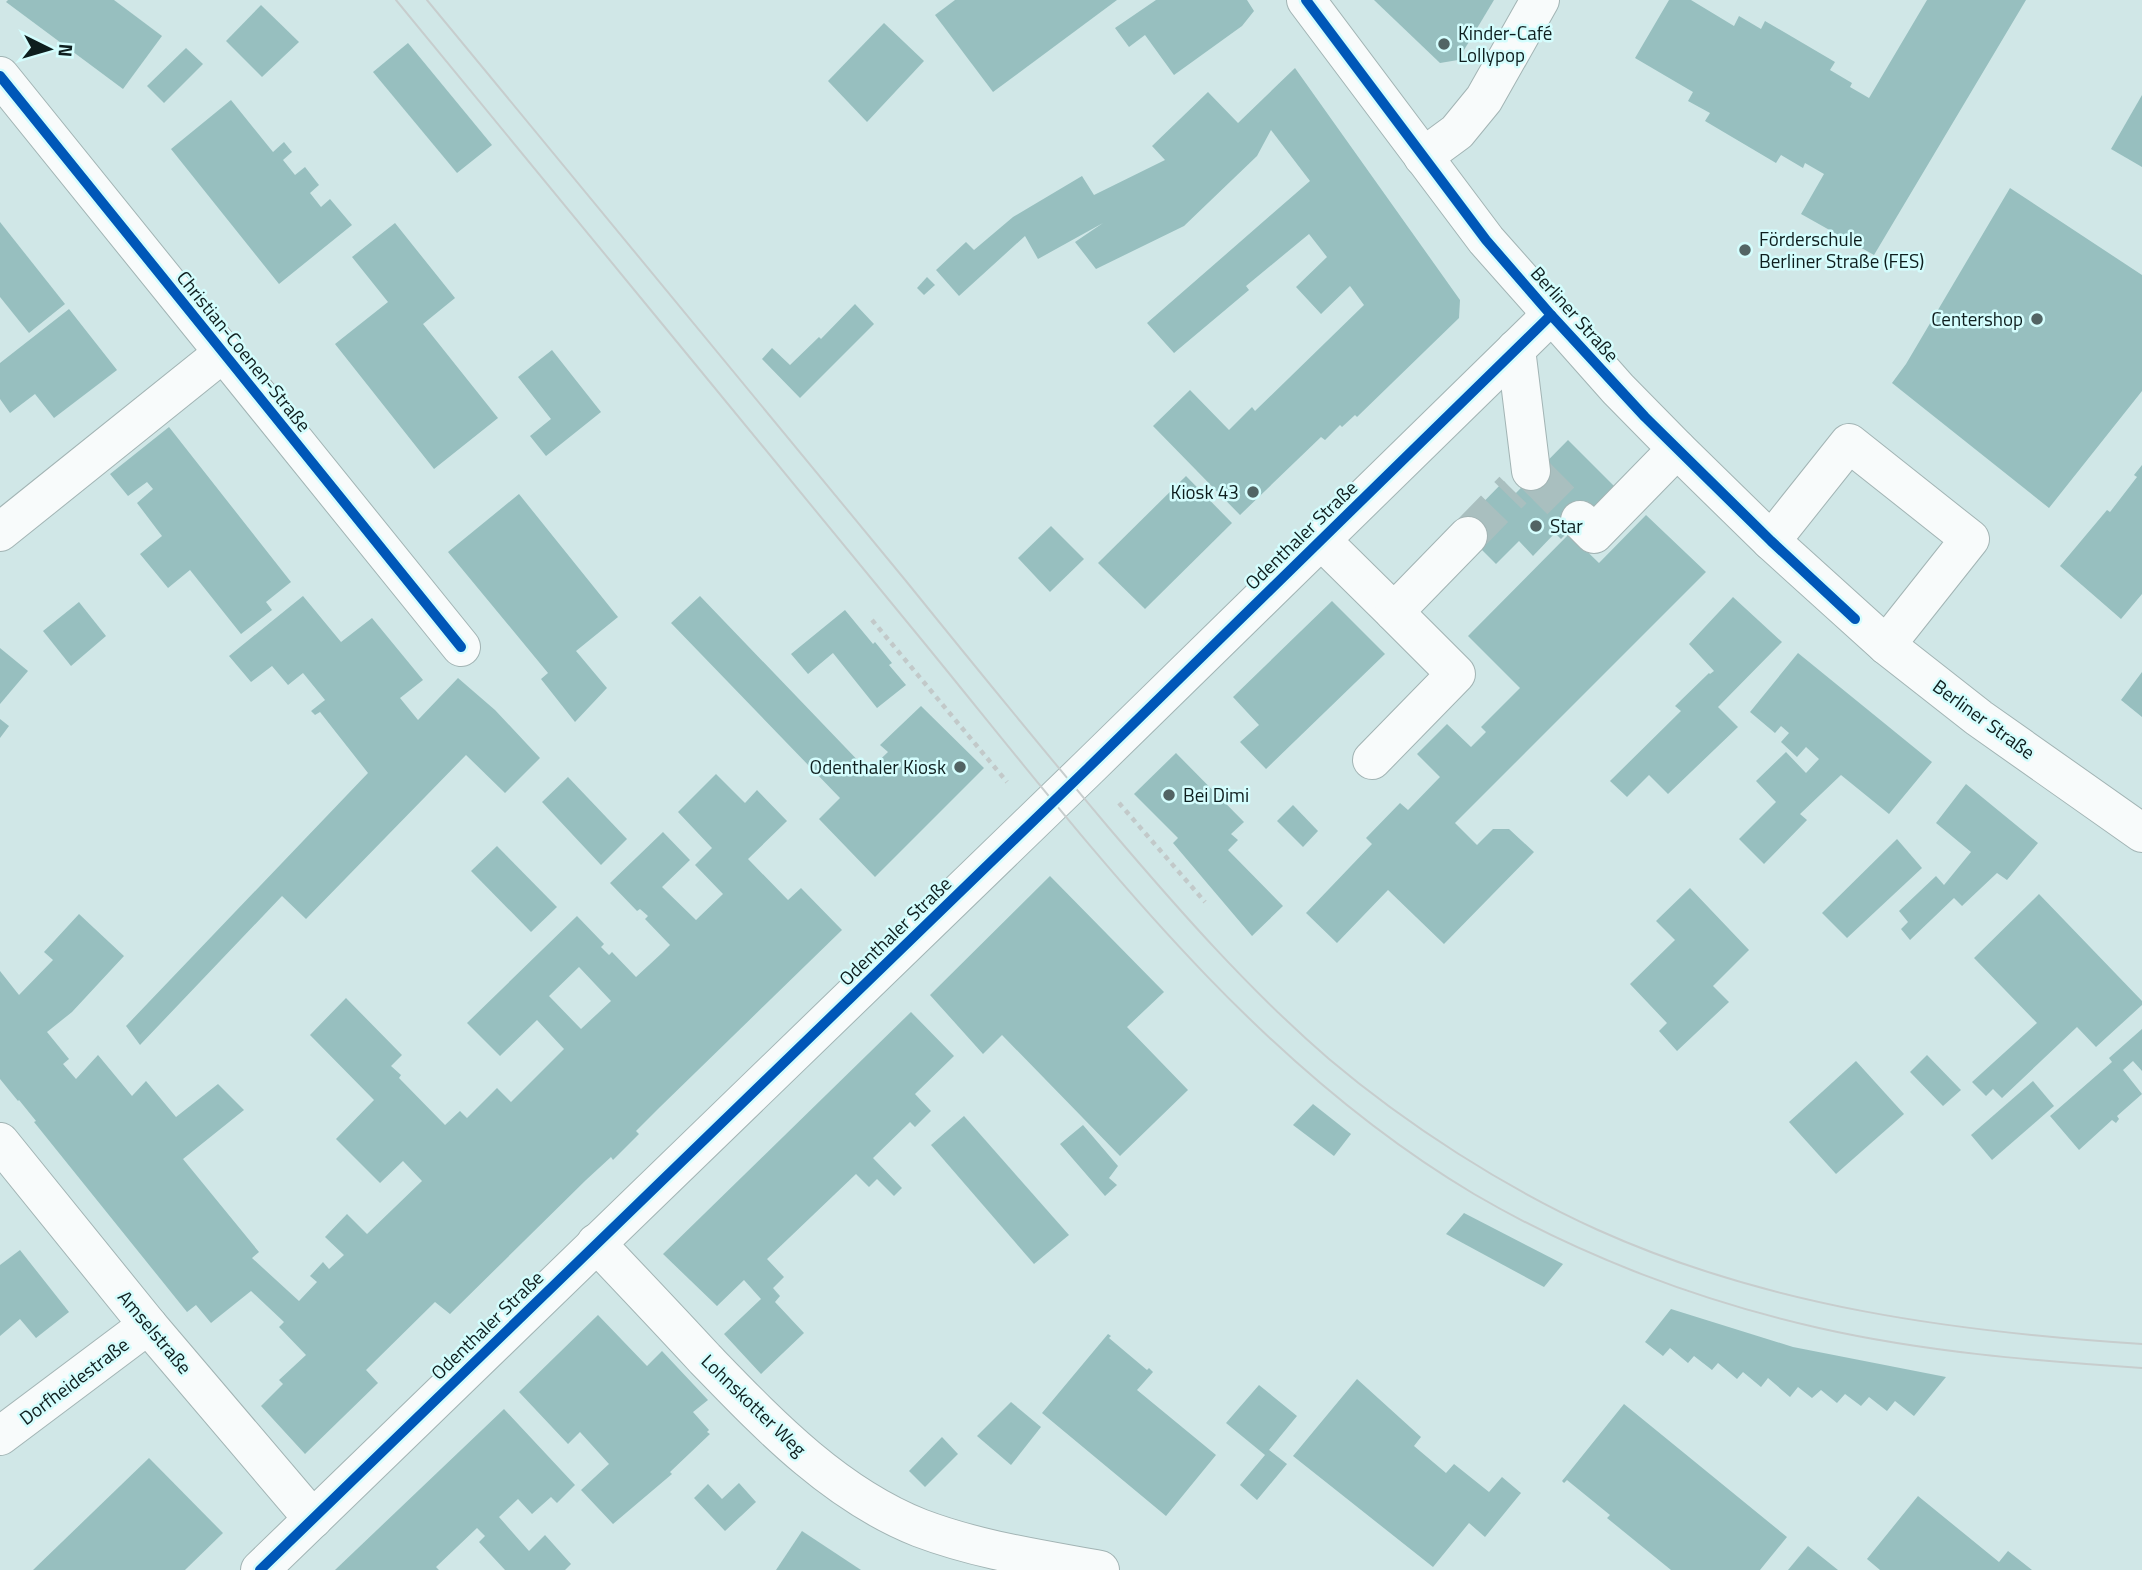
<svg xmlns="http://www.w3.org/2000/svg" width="2142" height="1570" font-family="'Titillium Web',sans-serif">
<rect width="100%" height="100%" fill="#d0e7e7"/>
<g fill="#97bfbf" fill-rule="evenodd">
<path d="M8,0H114L162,36L123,89L6,2Z"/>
<path d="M955,0H1117L993,92L935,15Z"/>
<path d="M1156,0H1247L1254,11L1242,26L1174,75L1145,35L1129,47L1115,28Z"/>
<path d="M1374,0H1494L1458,60L1440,63Z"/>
<path d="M1669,0H1691L1734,26L1739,16L1761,29L1765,21L1835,62L1830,70L1852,83L1850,87L1869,98L1927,0H2026L1874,255L1801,214L1824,174L1805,163L1803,168L1781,155L1776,163L1705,121L1710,113L1688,101L1693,92L1635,58Z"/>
<path d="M261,5L299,42L262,77L226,41Z"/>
<path d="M884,23L924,61L867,122L828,81Z"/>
<path d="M408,43L492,145L457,173L373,72Z"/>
<path d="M186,48L203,64L164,103L147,86Z"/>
<path d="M1295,68L1460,300L1459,318L1357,417L1355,415L1342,427L1340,425L1325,440L1321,437L1240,515L1153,426L1190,390L1229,430L1252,407L1255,411L1364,305L1350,286L1321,314L1296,287L1327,257L1309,234L1246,286L1249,290L1174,353L1147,323L1310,181L1271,130L1257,156L1184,226L1096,269L1075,242L1103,223L1038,259L1025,236L959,296L936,270L966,242L974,250L1013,217L1082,176L1094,195L1165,160L1152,146L1208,92L1238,123Z"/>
<path d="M2142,95V167L2111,149Z"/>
<path d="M231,100L273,152L284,142L292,152L283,160L295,175L305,167L319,185L310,193L321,207L330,199L352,225L279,284L171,149Z"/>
<path d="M2010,188L2142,275V391L2049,508L1892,383L1906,364Z"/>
<path d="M0,222L65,304L29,333L0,297Z"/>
<path d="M395,223L455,298L423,324L498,418L434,469L335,344L388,302L352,257Z"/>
<path d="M927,277L935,285L924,295L917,288Z"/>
<path d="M855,304L874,324L800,398L762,359L772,348L790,365L819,337L821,339Z"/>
<path d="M69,309L117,370L54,418L35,394L10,413L0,399V363Z"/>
<path d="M552,350L601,412L546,456L530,436L551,419L518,377Z"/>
<path d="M169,427L291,582L266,602L272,610L241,634L190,570L168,588L140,554L162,536L137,503L153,489L147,482L128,496L110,474Z"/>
<path d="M1568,440L1614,486L1561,539L1555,533L1533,556L1519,541L1496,564L1459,527L1504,481L1515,494Z"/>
<path d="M2142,465V594L2121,619L2060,566L2107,510L2110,512L2137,477L2134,475Z"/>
<path d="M1186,476L1232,523L1145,609L1098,563Z"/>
<path d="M519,494L618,617L576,651L607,688L575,722L541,679L548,673L448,552Z"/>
<path d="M1646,515L1706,572L1455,823L1477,845L1493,829H1509L1534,852L1444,944L1388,890L1337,943L1306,913L1372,844L1366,838L1400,803L1408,810L1440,777L1417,754L1447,724L1471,747L1486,732L1481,727L1520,688L1468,636L1569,534L1599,563Z"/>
<path d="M1051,526L1084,559L1050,592L1018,558Z"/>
<path d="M303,596L341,642L372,618L423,680L400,698L418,720L458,678L495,710L540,758L505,793L466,755L306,919L282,896L140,1045L126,1026L368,773L320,712L315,715L311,711L325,700L303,673L288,685L272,666L251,682L229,656Z"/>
<path d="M700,596L868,771L888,752L880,745L921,706L984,768L875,877L819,819L840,798L671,623Z"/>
<path d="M1733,597L1782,642L1718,707L1738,727L1668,794L1649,775L1627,797L1610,781L1681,711L1675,706L1709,673L1710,674L1714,671L1689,644Z"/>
<path d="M1332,601L1385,654L1266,769L1240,742L1259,725L1233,697Z"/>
<path d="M79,602L106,636L71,666L43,631Z"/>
<path d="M845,610L873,644L875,642L892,663L889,665L906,685L877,708L833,653L808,674L791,654Z"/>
<path d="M0,648L28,671L0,704Z"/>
<path d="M1798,653L1932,762L1889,814L1841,775L1800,814L1807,820L1764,864L1739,839L1776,802L1756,781L1786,752L1806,773L1819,759L1806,747L1797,757L1781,742L1789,733L1781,726L1775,733L1750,712Z"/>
<path d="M2142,672V717L2121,700Z"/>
<path d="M0,719L9,726L0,738Z"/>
<path d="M1176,753L1244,822L1231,834L1238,840L1228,850L1283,906L1252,936L1173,843L1178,838L1134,794Z"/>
<path d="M716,774L745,803L757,790L787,821L748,859L788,900L801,888L842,930L659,1108L636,1131L639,1134L613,1160L611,1157L586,1180L450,1314L435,1302L366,1370L378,1383L305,1454L261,1406L283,1384L279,1380L306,1355L279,1327L284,1322L251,1291L211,1323L196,1305L187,1312L34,1122L36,1121L19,1100L18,1101L0,1079V971L19,995L53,960L44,952L79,914L124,956L72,1012L47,1032L69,1059L63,1064L76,1079L98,1055L132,1096L146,1081L176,1117L218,1084L244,1110L183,1159L259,1252L252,1258L299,1301L317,1282L310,1276L323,1262L329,1269L344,1255L325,1237L347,1214L367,1234L422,1181L403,1161L380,1183L336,1139L374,1100L310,1035L346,998L402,1055L391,1066L401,1075L399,1078L445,1125L460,1111L467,1118L497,1088L511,1102L564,1049L537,1020L500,1056L467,1023L577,916L604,944L601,947L609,955L612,952L636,977L662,953L670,945L645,919L648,916L640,909L637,911L610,883L663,832L690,860L662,887L696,920L723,894L695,865L712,848L678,812ZM579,967L611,1001L581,1029L549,996Z"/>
<path d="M568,777L627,839L601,865L542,802Z"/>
<path d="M1966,784L2038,843L2007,880L1997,873L1962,906L1954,898L1910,940L1901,929L1908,922L1899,911L1936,876L1944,885L1971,852L1936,823Z"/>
<path d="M1293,805L1318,831L1303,847L1277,821Z"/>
<path d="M1897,839L1922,868L1847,938L1822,913Z"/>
<path d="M497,846L557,907L531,932L471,871Z"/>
<path d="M1050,876L1164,992L1127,1027L1188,1090L1120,1156L1002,1035L983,1054L930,995Z"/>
<path d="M1690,888L1749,950L1713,986L1729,1002L1677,1051L1659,1031L1667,1023L1630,984L1675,940L1656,921Z"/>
<path d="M2039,894L2142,1001V1005L2096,1047L2077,1027L2002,1098L1993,1089L1986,1096L1972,1082L2037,1023L1974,958Z"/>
<path d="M911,1012L954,1056L915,1094L931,1111L915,1127L910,1122L873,1158L902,1188L894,1196L877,1179L869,1187L856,1174L767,1259L784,1277L773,1288L780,1296L775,1302L804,1333L761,1374L724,1334L761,1299L744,1280L717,1306L663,1254Z"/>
<path d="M2142,1029V1071L2133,1061L2123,1070L2142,1094L2117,1116L2119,1119L2116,1123L2112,1120L2079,1150L2050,1116L2112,1062L2109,1058Z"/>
<path d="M1927,1055L1961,1090L1943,1106L1910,1072Z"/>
<path d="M1856,1061L1904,1114L1836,1174L1789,1122Z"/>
<path d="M2033,1081L2054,1106L1992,1160L1971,1135Z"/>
<path d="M1313,1104L1351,1134L1334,1156L1293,1125Z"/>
<path d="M964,1116L1069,1235L1034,1264L931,1145Z"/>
<path d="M1083,1125L1118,1166L1109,1178L1117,1185L1105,1196L1060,1144Z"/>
<path d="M1464,1213L1563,1264L1544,1287L1446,1234Z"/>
<path d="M20,1250L69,1312L36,1338L20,1319L0,1336V1265Z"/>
<path d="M1671,1309L1793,1347L1946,1377L1914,1416L1895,1401L1887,1411L1869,1397L1861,1406L1845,1394L1837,1403L1821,1390L1812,1398L1798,1387L1790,1397L1768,1378L1761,1387L1743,1372L1737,1379L1718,1363L1712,1370L1694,1356L1688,1363L1670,1348L1663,1356L1645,1342Z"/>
<path d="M598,1315L647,1366L662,1351L708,1400L693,1412L709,1430L707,1432L710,1434L670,1472L672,1474L613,1524L581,1490L609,1464L580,1432L568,1444L519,1392Z"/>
<path d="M1108,1334L1111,1336L1109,1338L1147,1370L1149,1368L1153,1372L1137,1390L1216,1455L1166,1516L1042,1413Z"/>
<path d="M1357,1379L1421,1437L1414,1446L1446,1473L1454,1464L1489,1492L1502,1477L1521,1493L1485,1537L1469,1523L1433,1567L1293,1456Z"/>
<path d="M1259,1385L1297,1416L1269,1450L1287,1464L1257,1500L1240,1485L1265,1455L1226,1423Z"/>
<path d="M1011,1402L1041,1427L1011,1465L977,1436Z"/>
<path d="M1624,1404L1787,1537L1760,1570H1671L1607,1518L1610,1515L1567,1480L1564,1483L1562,1481Z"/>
<path d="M504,1409L575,1485L557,1503L551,1497L532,1514L518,1499L499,1517L529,1551L545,1535L571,1564L565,1570H505L479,1542L485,1536L477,1528L436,1567L439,1570H335Z"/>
<path d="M942,1437L958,1454L925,1487L909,1471Z"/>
<path d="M149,1458L223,1533L185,1570H33Z"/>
<path d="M739,1483L756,1502L725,1531L694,1498L708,1484L722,1499Z"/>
<path d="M1918,1496L1999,1562L2008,1551L2032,1570H1880L1867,1559Z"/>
<path d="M802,1531L861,1570H776Z"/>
<path d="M1808,1546L1838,1570H1788Z"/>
</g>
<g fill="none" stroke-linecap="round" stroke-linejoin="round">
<g stroke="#a9bfbf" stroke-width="38" stroke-dasharray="38 19" stroke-linecap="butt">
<path d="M1534,474L1580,520"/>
<path d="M1468,536L1513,490"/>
</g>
<defs>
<g id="minor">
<path d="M0,76L461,647"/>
<path d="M1516,349L1531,471"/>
<path d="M1580,520L1594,534L1677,449"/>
<path d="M0,532L223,353"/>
<path d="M1321,540L1394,612L1468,536"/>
<path d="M1771,541L1849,443L1970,539L1886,645"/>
<path d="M1372,760L1456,674L1394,612"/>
<path d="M0,1142L148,1325L313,1519"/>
<path d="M596,1243C633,1282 669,1320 705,1359C768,1424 834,1494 920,1528C978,1550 1040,1559 1100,1570"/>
<path d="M0,1436L148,1325"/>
</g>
<g id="major">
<path d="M1306,0L1486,240L1618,389L1677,449L1771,541L1886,645L1979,718L2142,833"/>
<path d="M1423,157L1457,132L1484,99L1540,0"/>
<path d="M260,1570L1088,768L1551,315"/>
</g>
</defs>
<use href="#minor" stroke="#a2b4b4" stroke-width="40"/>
<use href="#major" stroke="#a2b4b4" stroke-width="40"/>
<g stroke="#c2c9c9" stroke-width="4.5" stroke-dasharray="5 5" stroke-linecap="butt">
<path d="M872,620L1007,782"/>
<path d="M1119,803L1205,902"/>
</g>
<use href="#minor" stroke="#f8fbfb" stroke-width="38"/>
<use href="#major" stroke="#f8fbfb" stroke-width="38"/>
<g stroke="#c7cdcd" stroke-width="2">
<path d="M396,0C568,209 740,419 912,628C1080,832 1243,1057 1474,1194C1580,1256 1700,1301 1819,1328C1925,1352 2035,1361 2142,1368"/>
<path d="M427,0C587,194 746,388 906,581C973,664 1040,746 1109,828C1178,909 1248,989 1329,1059C1407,1125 1505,1188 1598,1230C1769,1307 1956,1332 2142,1344"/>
</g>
<defs>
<g id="cycleway">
<path d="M1306,0L1486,240L1551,315L1645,417L1771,541L1855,619"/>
<path d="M0,76L461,647"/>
<path d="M260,1570L1088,768L1551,315"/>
</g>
</defs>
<use href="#cycleway" stroke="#d4fdfd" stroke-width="15"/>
<use href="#cycleway" stroke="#0057b8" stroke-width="10"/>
</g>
<g fill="#526464" stroke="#d4fdfd" stroke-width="2.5">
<circle cx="1444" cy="44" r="7"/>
<circle cx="1745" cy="250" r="7"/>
<circle cx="2037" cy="319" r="7"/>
<circle cx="1253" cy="492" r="7"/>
<circle cx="1536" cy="526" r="7"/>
<circle cx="960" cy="767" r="7"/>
<circle cx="1169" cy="795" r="7"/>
</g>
<g text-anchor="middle" stroke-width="5" stroke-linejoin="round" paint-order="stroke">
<g font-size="19" fill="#0e1e1e" stroke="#d4fdfd" text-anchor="start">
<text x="1458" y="40">Kinder-Café<tspan x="1458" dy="22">Lollypop</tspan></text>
<text x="1759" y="246">Förderschule<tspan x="1759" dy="22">Berliner Straße (FES)</tspan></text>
<text x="2023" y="326" text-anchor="end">Centershop</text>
<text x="1239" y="499" text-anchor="end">Kiosk 43</text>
<text x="1550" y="533">Star</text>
<text x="946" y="774" text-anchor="end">Odenthaler Kiosk</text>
<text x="1183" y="802">Bei Dimi</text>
</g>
<g font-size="19" fill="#0e1e1e" stroke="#d4fdfd">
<text transform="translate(1575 314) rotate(48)" y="7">Berliner Straße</text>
<text transform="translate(244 351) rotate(51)" y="7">Christian-Coenen-Straße</text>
<text transform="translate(1301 535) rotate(-44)" y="7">Odenthaler Straße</text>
<text transform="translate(1984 719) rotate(36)" y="7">Berliner Straße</text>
<text transform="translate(895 931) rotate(-44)" y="7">Odenthaler Straße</text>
<text transform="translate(487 1325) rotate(-44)" y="7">Odenthaler Straße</text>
<text transform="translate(155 1332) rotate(50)" y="7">Amselstraße</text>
<text transform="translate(74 1381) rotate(-37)" y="7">Dorfheidestraße</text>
<text transform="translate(754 1405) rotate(44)" y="7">Lohnskotter Weg</text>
</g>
</g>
<g transform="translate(49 49) rotate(95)" stroke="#d4fdfd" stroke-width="5" paint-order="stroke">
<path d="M0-5L12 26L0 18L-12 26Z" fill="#0e1e1e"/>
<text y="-10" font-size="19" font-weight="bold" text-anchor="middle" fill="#0e1e1e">N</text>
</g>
</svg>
